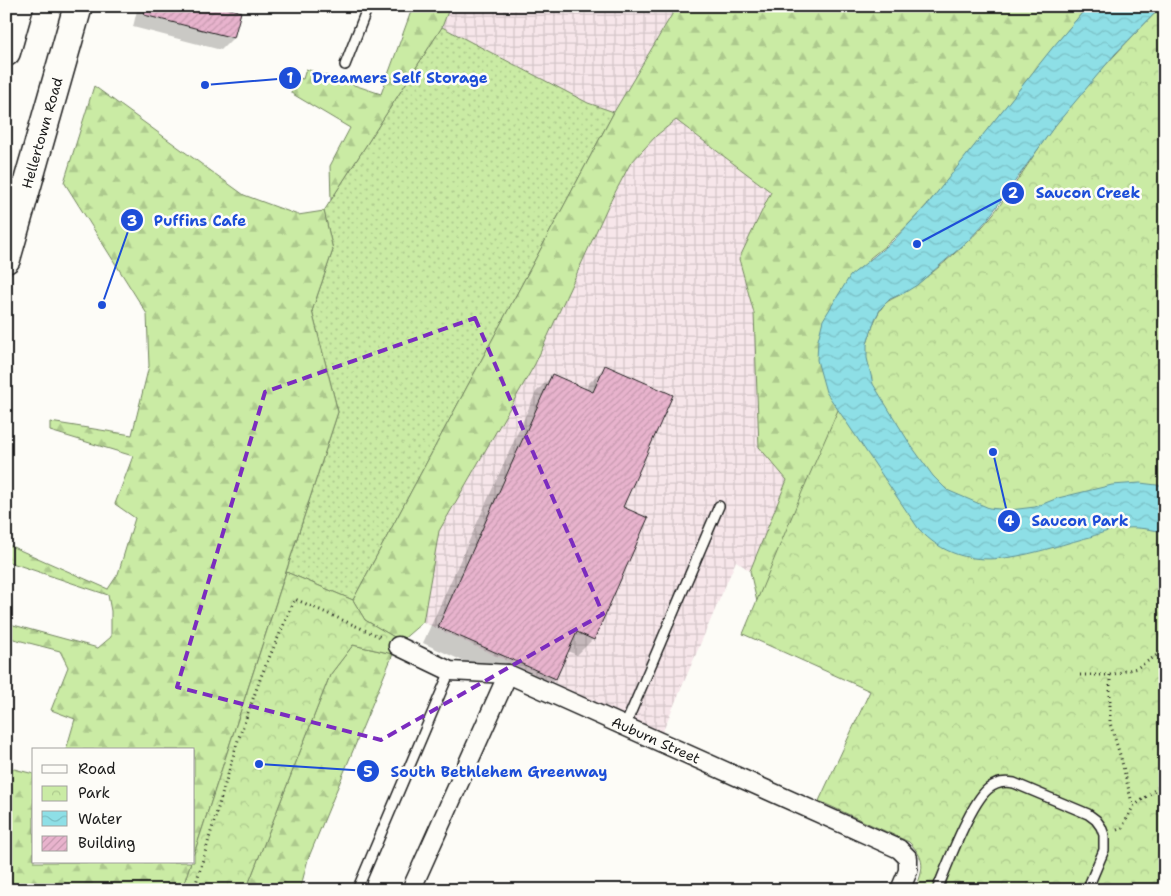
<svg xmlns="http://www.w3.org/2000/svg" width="1171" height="896" font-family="'Shantell Sans',sans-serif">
<defs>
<pattern id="industrial-grid" width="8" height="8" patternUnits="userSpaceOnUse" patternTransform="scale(1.25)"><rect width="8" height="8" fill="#f7e6ea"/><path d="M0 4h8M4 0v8" fill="none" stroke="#d3c5c8"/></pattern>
<pattern id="grass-dots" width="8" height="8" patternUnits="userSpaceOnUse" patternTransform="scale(1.25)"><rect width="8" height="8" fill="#caeba4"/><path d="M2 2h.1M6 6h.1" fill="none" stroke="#adc98d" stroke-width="1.8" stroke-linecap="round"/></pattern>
<pattern id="forest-firs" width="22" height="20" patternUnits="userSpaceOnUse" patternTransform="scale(1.25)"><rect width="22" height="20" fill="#caeba4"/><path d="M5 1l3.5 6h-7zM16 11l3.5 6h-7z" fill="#adc98d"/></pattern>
<pattern id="park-crowns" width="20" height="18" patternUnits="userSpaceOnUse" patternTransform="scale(1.25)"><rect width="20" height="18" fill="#caeba4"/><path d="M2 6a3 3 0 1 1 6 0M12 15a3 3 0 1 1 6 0" fill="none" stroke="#adc98d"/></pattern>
<pattern id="water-waves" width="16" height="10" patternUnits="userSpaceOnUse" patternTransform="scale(1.25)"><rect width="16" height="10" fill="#8edfe6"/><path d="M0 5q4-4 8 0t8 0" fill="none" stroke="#7abfc5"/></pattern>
<pattern id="building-hatch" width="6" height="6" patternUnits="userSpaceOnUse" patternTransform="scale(1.25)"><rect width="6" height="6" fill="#e8b3cd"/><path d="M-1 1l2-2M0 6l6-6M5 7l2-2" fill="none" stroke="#c699af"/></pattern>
</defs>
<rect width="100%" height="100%" fill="#fdfcf7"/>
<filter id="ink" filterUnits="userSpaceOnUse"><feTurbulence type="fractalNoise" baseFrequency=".02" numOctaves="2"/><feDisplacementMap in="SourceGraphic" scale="10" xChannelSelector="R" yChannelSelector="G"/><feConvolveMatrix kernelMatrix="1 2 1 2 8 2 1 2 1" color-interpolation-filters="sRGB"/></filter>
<g filter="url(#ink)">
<g fill="url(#industrial-grid)">
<path d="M450,6H677L614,112L588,103L442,27Z"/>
<path d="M676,120L771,192L739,259L754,313L759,447L787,480L750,571L736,561L662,733L423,622L426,570L439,531L535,364L608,206L630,164L657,135Z"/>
</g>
<path fill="url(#grass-dots)" stroke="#738460" d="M442,27L588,103L614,112L353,600L286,572L338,412L312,311L333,250L324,211Z"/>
<g fill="url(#forest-firs)" stroke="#738460">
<path d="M413,6H450L442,27L331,200L330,166L350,128L291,93L294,77L303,79L306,69L381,94Z"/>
<path d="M677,6H1088C1049,51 1013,98 976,144C943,186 913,226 870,258L845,421L757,602L750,571L787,480L759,447L754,313L739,259L771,192L676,120L657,135L630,164L608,206L535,364L439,531L423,622L401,641L365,620L353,600L614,112Z"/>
<path d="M94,86L244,195L298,215L324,211L333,250L312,311L338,412L194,854V750H66L75,719L51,710L68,667L60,651L6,637V623L98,648L111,637V611L108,595L6,561V544L108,589L118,574L135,518L115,504L133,456L50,431V422L132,435L149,366L147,314L64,182Z"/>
<path d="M353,645L393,654L308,859L300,890H246L330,675Z"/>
<path d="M6,767L34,774V862H191L182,890H6Z"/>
</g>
<g fill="url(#park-crowns)" stroke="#738460">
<path d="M1162,6H1165V890H915C924,869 926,859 909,842L819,801L870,691L743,634L802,492L867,344C871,332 874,319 881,309C887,299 896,298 905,292C927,278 948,260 967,242C1001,212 1026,164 1053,128C1086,84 1124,45 1162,6Z"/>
<path d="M286,572L353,600L365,620L401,641L393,654L353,645L330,675L246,890H182L191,862H194V854Z"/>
</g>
<path fill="url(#water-waves)" stroke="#609195" d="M1088,6H1162L1115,54L1054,127L987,220L968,241L917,285L904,293L890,299L881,308L875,319L867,344V358L873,384L910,444L933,476L947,490L989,508L1010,510L1035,507L1058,498L1112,485L1140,483L1165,486V532C1152,530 1139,527 1127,528C1114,528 1102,533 1090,537C1032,552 966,582 918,528L826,392L817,360L818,340L823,320L850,276L892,242L927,205L1053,47Z"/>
<g fill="#0003">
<path d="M138,6H215L233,38L221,50L133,27Z"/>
<path d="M605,367L621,507L593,639L577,655L567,651L555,679L539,695L423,643L536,392L552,376L585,391L589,383Z"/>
</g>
<g fill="url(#building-hatch)" stroke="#1c1c1c">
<path d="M146,6H220L241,12L234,38L144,15Z"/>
<path d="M605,365L673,395L623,507L648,518L594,640L577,632L556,679L438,627L552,374L593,392Z"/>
</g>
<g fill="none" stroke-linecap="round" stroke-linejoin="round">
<defs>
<g id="service">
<path d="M345,65L368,6"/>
<path d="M625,726L719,506"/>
<path d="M357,890L450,671"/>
<path d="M937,890C947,866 970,804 988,789C996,782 1004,781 1014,783L1088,814L1096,820L1101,827L1104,835V850L1087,890"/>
</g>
<g id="minor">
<path d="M398,646L450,671L508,674L899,849L908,858V871L900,890"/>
<path d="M411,890L508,674"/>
</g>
<g id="trunk">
<path d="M6,52L19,6"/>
<path d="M6,259L78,6"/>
</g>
</defs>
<use href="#service" stroke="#1c1c1c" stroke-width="12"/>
<use href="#minor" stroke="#1c1c1c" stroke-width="21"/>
<use href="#trunk" stroke="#1c1c1c" stroke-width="31"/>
<g stroke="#1c1c1c" stroke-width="3" stroke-dasharray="1 4" stroke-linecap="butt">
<path d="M1080,675H1110L1137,668L1165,650"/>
<path d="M1110,675V723L1121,758L1133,807"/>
<path d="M1117,830L1122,828L1133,807L1165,782"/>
<path d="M194,890L238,740L262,674L295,599L383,638"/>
</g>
<use href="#service" stroke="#fdfcf7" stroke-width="9"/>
<use href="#minor" stroke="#fdfcf7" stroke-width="18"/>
<use href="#trunk" stroke="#fdfcf7" stroke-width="28"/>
</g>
</g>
<path fill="none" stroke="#7b2cbf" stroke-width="4" stroke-dasharray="10 6" stroke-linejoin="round" d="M475,318L603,614L381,740L177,687L265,392Z"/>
<g text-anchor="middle" stroke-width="5" stroke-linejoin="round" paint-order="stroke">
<g font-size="14" fill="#1c1c1c" stroke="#fdfcf7">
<text transform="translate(42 133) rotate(-74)" y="5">Hellertown Road</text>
<text transform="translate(656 740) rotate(24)" y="5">Auburn Street</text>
</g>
</g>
<path fill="none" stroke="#1d4ed8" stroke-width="2" d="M205 85L290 78M917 244L1013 193M102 305L132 220M993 452L1009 521M259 764L368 771"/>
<g fill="#1d4ed8" stroke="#fdfcf7" stroke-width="2">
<circle cx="205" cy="85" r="5"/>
<circle cx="917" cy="244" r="5"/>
<circle cx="102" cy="305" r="5"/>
<circle cx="993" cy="452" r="5"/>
<circle cx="259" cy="764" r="5"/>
<circle cx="290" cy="78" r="12"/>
<circle cx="1013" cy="193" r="12"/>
<circle cx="132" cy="220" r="12"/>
<circle cx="1009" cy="521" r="12"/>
<circle cx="368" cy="771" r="12"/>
</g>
<g font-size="15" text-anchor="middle" font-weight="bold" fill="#fff">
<text x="290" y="83">1</text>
<text x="1013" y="198">2</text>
<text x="132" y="226">3</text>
<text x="1009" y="526">4</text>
<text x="368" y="777">5</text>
</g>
<g font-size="15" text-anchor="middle" font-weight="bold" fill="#1d4ed8" stroke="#fdfcf7" stroke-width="5" stroke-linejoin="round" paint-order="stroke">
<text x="400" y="83">Dreamers Self Storage</text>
<text x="1088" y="198">Saucon Creek</text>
<text x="200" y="226">Puffins Cafe</text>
<text x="1080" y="526">Saucon Park</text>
<text x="499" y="777">South Bethlehem Greenway</text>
</g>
<rect width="1171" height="896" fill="none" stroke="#fdfcf7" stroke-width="25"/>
<rect x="12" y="12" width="1146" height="871" fill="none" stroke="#1c1c1c" stroke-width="2" filter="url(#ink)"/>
<rect x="32" y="748" width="162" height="115" fill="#fdfcf7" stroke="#a3a29f"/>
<rect x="42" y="765" width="25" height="8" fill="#fdfcf7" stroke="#a3a29f"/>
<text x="78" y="774" font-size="15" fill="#1c1c1c">Road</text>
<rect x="42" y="786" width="25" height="15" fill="url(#park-crowns)" stroke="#a3a29f"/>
<text x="78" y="798" font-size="15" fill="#1c1c1c">Park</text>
<rect x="42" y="811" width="25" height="15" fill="url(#water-waves)" stroke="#a3a29f"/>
<text x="78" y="824" font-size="15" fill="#1c1c1c">Water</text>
<rect x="42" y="836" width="25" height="15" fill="url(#building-hatch)" stroke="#a3a29f"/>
<text x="78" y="848" font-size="15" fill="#1c1c1c">Building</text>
</svg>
